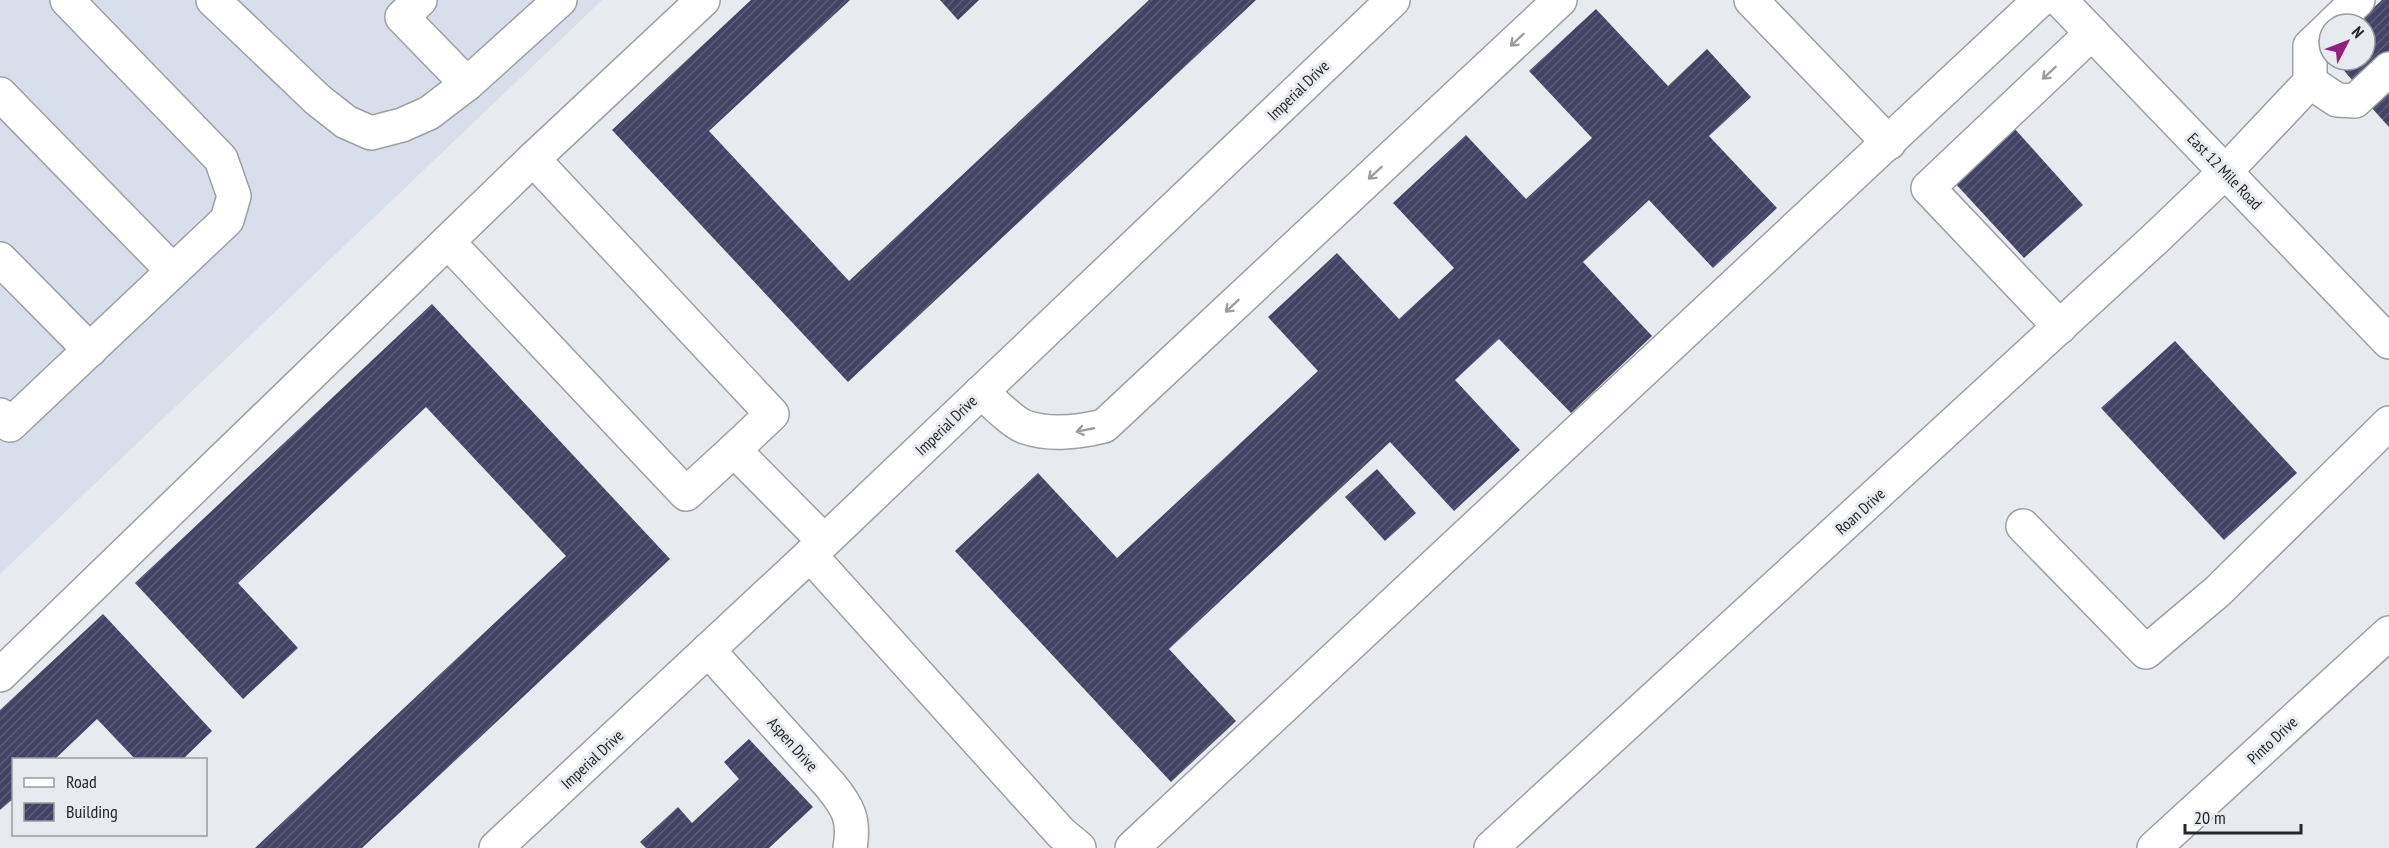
<svg xmlns="http://www.w3.org/2000/svg" width="2389" height="848" font-family="'PT Sans Narrow',sans-serif">
<defs>
<pattern id="building-hatch" width="6" height="6" patternUnits="userSpaceOnUse" patternTransform="scale(1.5)"><rect width="6" height="6" fill="#434365"/><path d="M-1 1l2-2M0 6l6-6M5 7l2-2" fill="none" stroke="#5c5c77"/></pattern>
</defs>
<rect width="100%" height="100%" fill="#e7eaee"/>
<path fill="#d8deea" d="M0,0H602L0,574Z"/>
<g fill="url(#building-hatch)">
<path d="M751,0H850L709,131L849,281L1149,0H1256L848,382L612,130Z"/>
<path d="M940,0H979L958,20Z"/>
<path d="M2382,0H2389V59L2358,87L2335,60H2365V24H2356Z"/>
<path d="M1596,9L1668,86L1707,49L1751,97L1709,136L1777,208L1713,268L1649,200L1583,262L1652,336L1571,413L1499,339L1455,380L1520,450L1454,511L1390,442L1169,649L1236,721L1171,782L955,551L1038,473L1117,558L1318,371L1268,317L1337,253L1399,319L1454,268L1393,203L1466,135L1526,199L1592,138L1529,71Z"/>
<path d="M2389,89V127L2370,106Z"/>
<path d="M2014,128L2083,205L2024,258L1954,182Z"/>
<path d="M432,304L670,559L362,848H255L566,556L426,407L238,583L298,648L243,699L135,583Z"/>
<path d="M2175,341L2297,473L2224,540L2101,408Z"/>
<path d="M1377,469L1416,513L1385,541L1345,497Z"/>
<path d="M103,614L212,731L182,760H136L97,719L54,760H14V798L0,810V710Z"/>
<path d="M749,739L813,807L769,848H646L640,842L678,807L692,823L739,779L724,762Z"/>
</g>
<g fill="none" stroke-linecap="round" stroke-linejoin="round">
<defs>
<g id="minor">
<path d="M213,0L318,100L346,122L371,133L402,125L429,113L467,84L560,0"/>
<path d="M420,0L402,17L467,84"/>
<path d="M1751,0L1889,143"/>
<path d="M2333,24L2358,0"/>
<path d="M2310,82L2337,100L2355,101L2389,69"/>
<path d="M0,94L173,271"/>
<path d="M533,159L772,414L734,450L824,541"/>
<path d="M448,242L686,494L734,450"/>
<path d="M0,259L90,350"/>
<path d="M2060,327L1928,188L2092,33"/>
<path d="M981,392C992,401 1013,423 1025,427C1051,436 1079,432 1104,426L1560,0"/>
<path d="M0,415L10,425L227,220L234,196L221,159L67,0"/>
<path d="M2023,526L2146,652L2218,591L2389,423"/>
<path d="M810,555L1061,833L1079,848"/>
<path d="M708,650L830,785C848,807 855,819 850,848"/>
<path d="M0,675L533,159L703,0"/>
<path d="M496,848L810,555L1393,0"/>
<path d="M1132,848L2040,0"/>
<path d="M1491,848L2156,238L2226,171L2310,82V46L2329,28"/>
<path d="M2154,848L2389,633"/>
</g>
<path id="major" d="M2060,0L2389,342"/>
</defs>
<use href="#minor" stroke="#9d9fa3" stroke-width="36"/>
<use href="#major" stroke="#9d9fa3" stroke-width="36"/>
<use href="#minor" stroke="#fff" stroke-width="33"/>
<use href="#major" stroke="#fff" stroke-width="33"/>
</g>
<defs><path id="oneway-shaft" d="M-6 0H5M1.5-3L5.5 0L1.5 3" fill="none" stroke-width="1.6" stroke-linecap="round" stroke-linejoin="round" transform="scale(1.5)"/></defs>
<g stroke="#9d9d9e">
<use href="#oneway-shaft" transform="translate(1517 40) rotate(137)"/>
<use href="#oneway-shaft" transform="translate(2049 73) rotate(137)"/>
<use href="#oneway-shaft" transform="translate(1375 173) rotate(137)"/>
<use href="#oneway-shaft" transform="translate(1232 306) rotate(137)"/>
<use href="#oneway-shaft" transform="translate(1085 430) rotate(169)"/>
</g>
<g text-anchor="middle" stroke-width="6" stroke-linejoin="round" paint-order="stroke">
<g font-size="16" fill="#252628" stroke="#e7eaee">
<text transform="translate(1298 90) rotate(-44)" y="6">Imperial Drive</text>
<text transform="translate(2225 171) rotate(46)" y="6">East 12 Mile Road</text>
<text transform="translate(946 425) rotate(-44)" y="6">Imperial Drive</text>
<text transform="translate(1860 511) rotate(-42)" y="6">Roan Drive</text>
<text transform="translate(2272 740) rotate(-43)" y="6">Pinto Drive</text>
<text transform="translate(793 744) rotate(48)" y="6">Aspen Drive</text>
<text transform="translate(592 759) rotate(-43)" y="6">Imperial Drive</text>
</g>
</g>
<rect x="12" y="758" width="195" height="78" fill="#e7eaee" stroke="#999c9f" stroke-width="1.5"/>
<rect x="24" y="778" width="30" height="9" fill="#ffffff" stroke="#999c9f" stroke-width="1.5"/>
<text x="66" y="788" font-size="18" fill="#252628">Road</text>
<rect x="24" y="803" width="30" height="18" fill="url(#building-hatch)" stroke="#999c9f" stroke-width="1.5"/>
<text x="66" y="818" font-size="18" fill="#252628">Building</text>
<g transform="translate(2347 42) rotate(48)"><circle r="28" fill="#e7eaee" stroke="#999c9f" stroke-width="1.5"/>
<path d="M0-4.5L10 22L0 15L-10 22Z" fill="#912080"/>
<text y="-9" font-size="16" font-weight="bold" text-anchor="middle" fill="#252628">N</text>
</g>
<path d="M2185 824v9h116v-9" fill="none" stroke="#252628" stroke-width="3"/>
<text x="2194" y="824" font-size="18" fill="#252628" stroke="#e7eaee" stroke-width="4.5" paint-order="stroke">20 m</text>
</svg>
